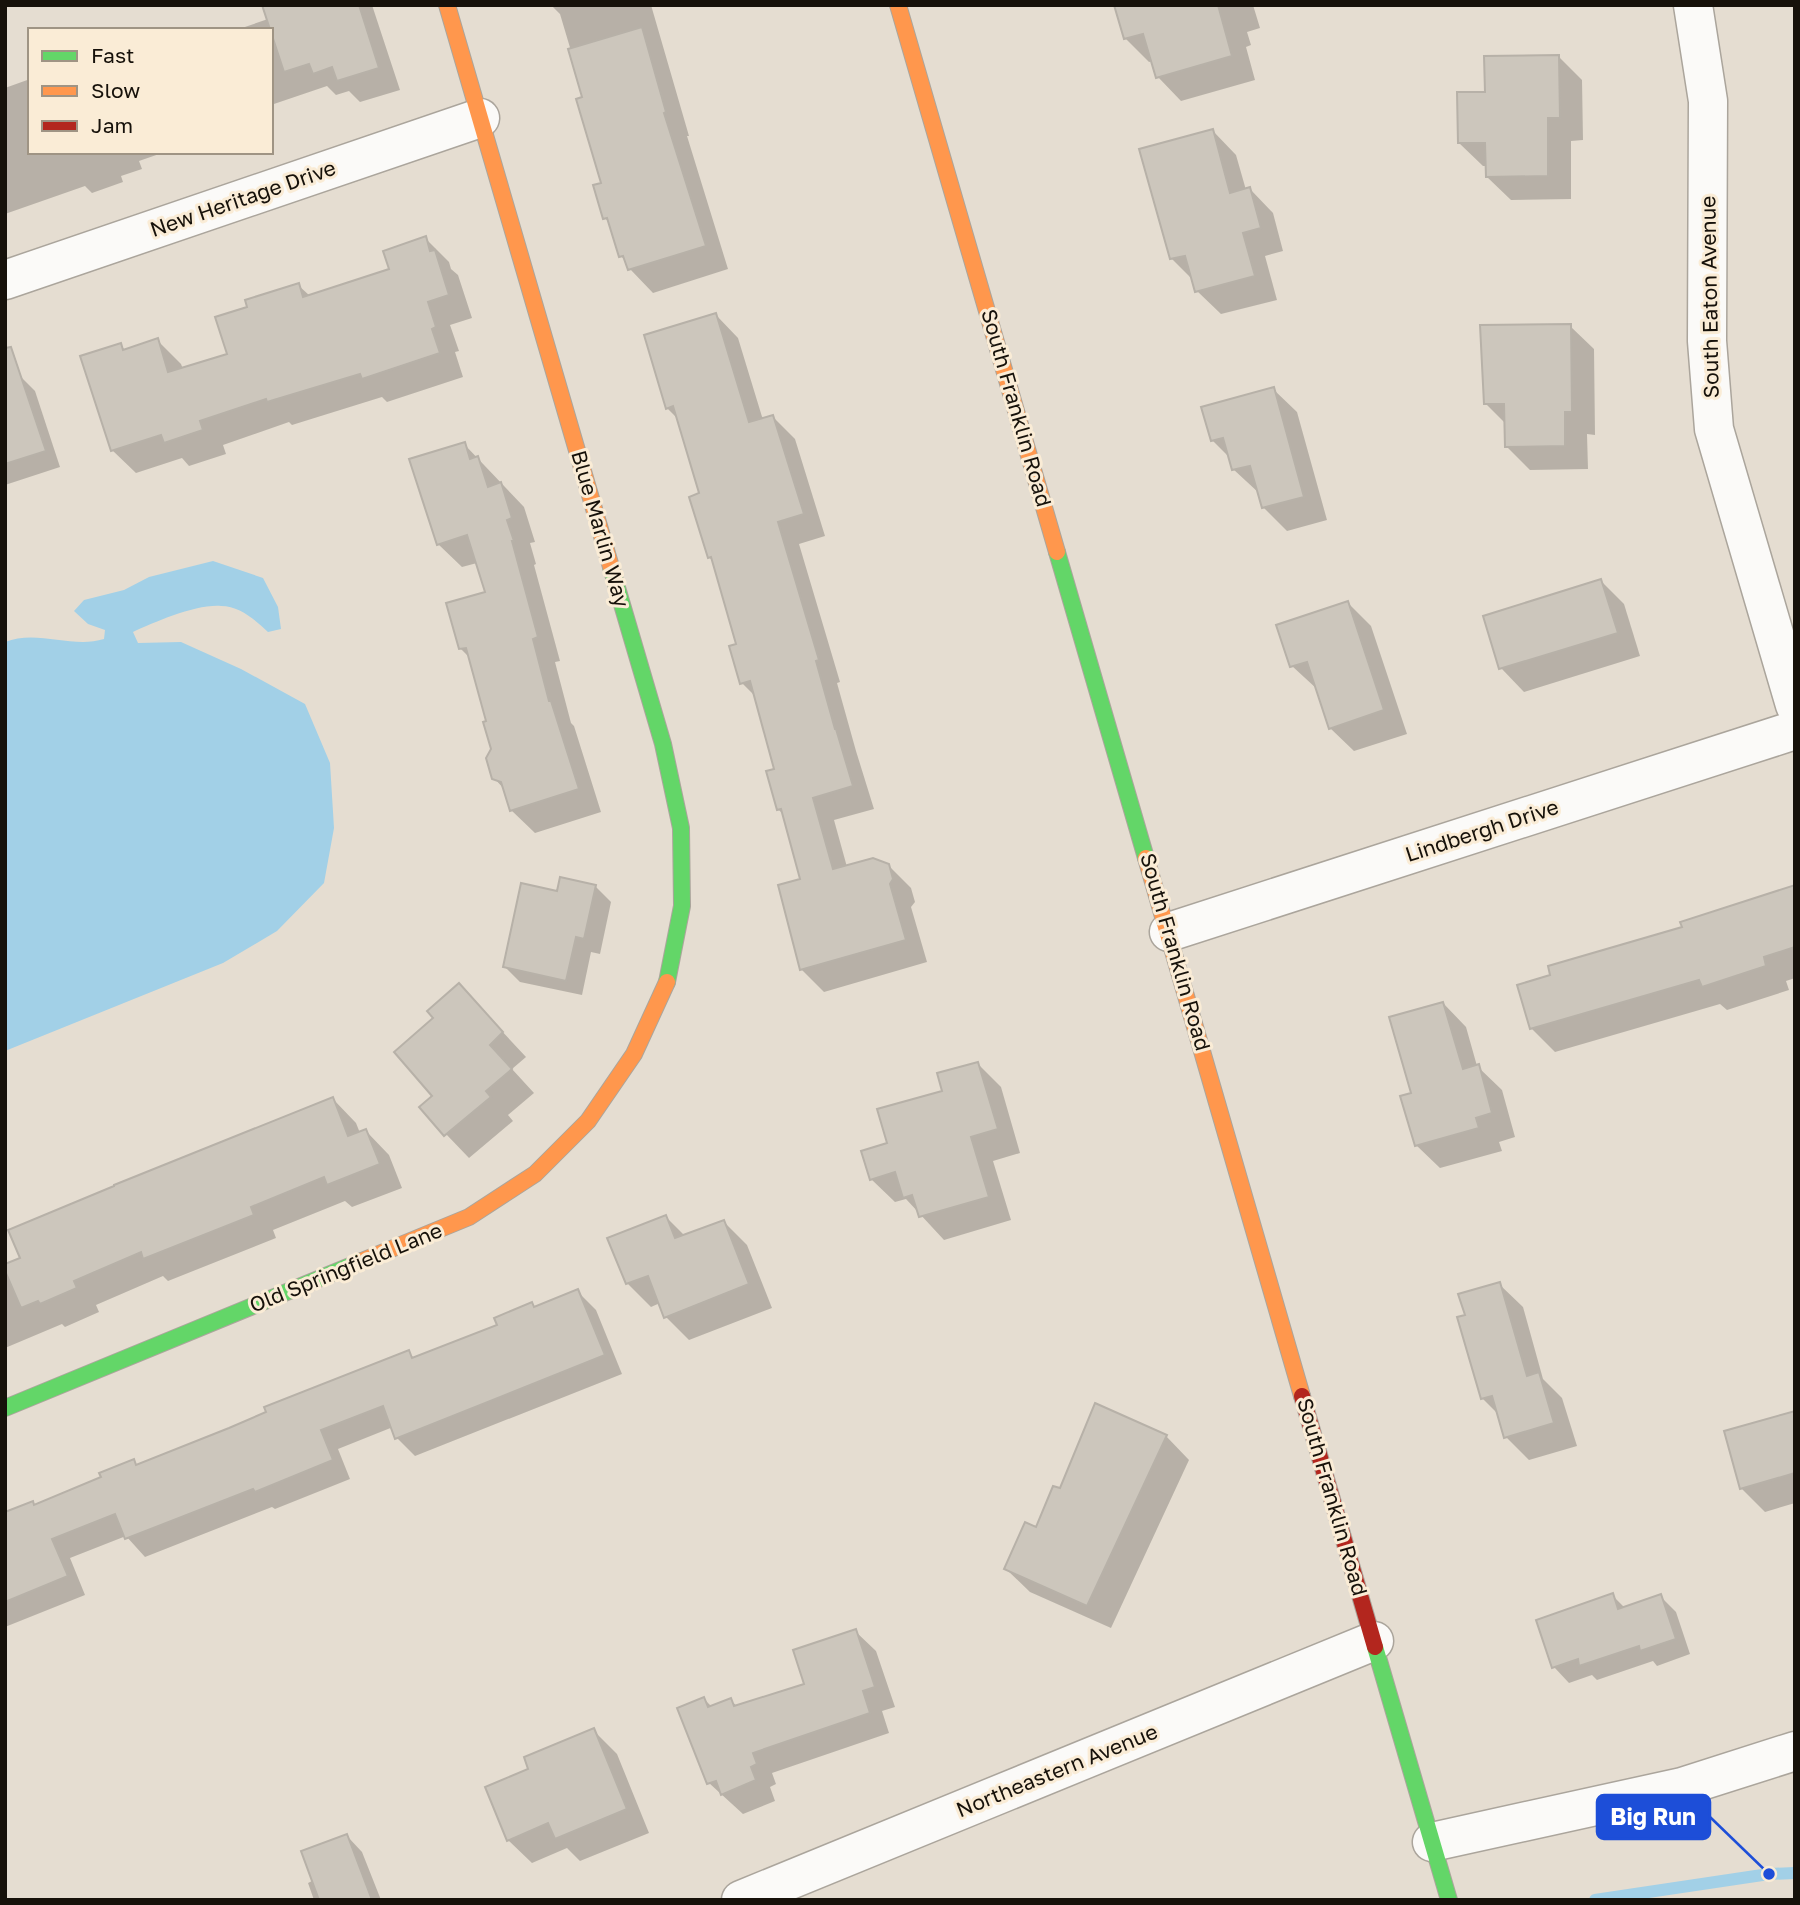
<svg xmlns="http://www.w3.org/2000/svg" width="1800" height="1905" font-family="'Golos Text',sans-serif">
<rect width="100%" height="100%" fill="#e5ddd1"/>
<path fill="#a2d0e7" d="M213,561L263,578L278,607L281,629L268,632C255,620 240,606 221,606C196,604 155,622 133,632L138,643L181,642L241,669L305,704L330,763L334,828L324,883L277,931L223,963L5,1051V642C37,629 72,649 104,639L105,630L88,624L74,611L84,600L124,590L149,577Z"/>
<g fill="#0003">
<path d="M263,5H372L400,90L360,102L349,91L336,95L327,86L271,105V30H236L268,19Z"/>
<path d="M551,5H651L689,136H687L728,269L653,293L630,269L627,262L621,256L610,223L605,218L603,184L585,98L560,14Z"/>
<path d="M1116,5H1253L1260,28L1247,32L1251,45L1246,47L1255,80L1181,101L1158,77L1153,61L1149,62L1125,38Z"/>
<path d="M1559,57L1582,80L1583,140L1571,141V199L1511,200L1487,177V166H1483L1459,143L1486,94Z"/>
<path d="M30,79V152H165L139,161L142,169L121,176L123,182L92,193L85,186L5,214V88Z"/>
<path d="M1213,131L1236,155L1246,190L1250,189L1273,213L1283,251L1265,256L1277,300L1221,314L1197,291L1194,281L1171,258Z"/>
<path d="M425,238L449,262L451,269L458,275L472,318L450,325L459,351L455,352L463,377L387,402L382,397L292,425L289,422L223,445L226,454L189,466L182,458L136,473L112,450L120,345L126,351L157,340L181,364L183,369L229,355L249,308L298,285L310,296L391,270Z"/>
<path d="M716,315L738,338L763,420L773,417L795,439L825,536L799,544L840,682L837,683L856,751L874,809L834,820L847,867L888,865L911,888L915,902L911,907L927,962L824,992L801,969L802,880L784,815L778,809L776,770L757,698L742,683L738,645L714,562L709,557L702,495L678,419L667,408Z"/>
<path d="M1570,326L1594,349L1595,435L1587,434L1588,469L1530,470L1506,446V424L1485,403Z"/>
<path d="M20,376L35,391L60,467L5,485V381Z"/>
<path d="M1273,389L1297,412L1327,520L1287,531L1263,507L1259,493L1233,469L1230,458L1212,440Z"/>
<path d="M464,444L524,507L535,542L530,543L536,564L534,565L560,661L555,662L571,723L574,726L601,812L535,833L511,810L505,790L494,778L493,750L471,659L460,648L487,593L477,563L462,567L438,544Z"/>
<path d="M1601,581L1624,604L1640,656L1524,692L1501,668Z"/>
<path d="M1348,603L1371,626L1407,734L1354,751L1330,728L1317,689L1292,666Z"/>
<path d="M595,886L611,902L600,954L591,952L582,995L520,982L505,967L558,893Z"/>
<path d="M1795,887V978L1786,981L1789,990L1727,1010L1720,1004L1555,1052L1531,1028L1684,928Z"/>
<path d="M459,985L526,1057L512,1069L534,1093L508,1115L513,1121L469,1158L421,1108L435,1096V1018Z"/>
<path d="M1443,1003L1466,1027L1477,1066L1502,1090L1515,1137L1499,1142L1502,1151L1440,1168L1416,1145L1413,1094Z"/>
<path d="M978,1064L1001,1087L1020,1153L993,1161L1011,1220L944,1240L906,1199L895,1202L871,1179L889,1144L944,1092Z"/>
<path d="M333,1099L356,1123L360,1133L366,1131L389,1155L402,1188L352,1207L345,1201L273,1230L276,1238L168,1281L163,1276L96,1305L99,1312L65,1327L62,1324L5,1348V1277Z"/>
<path d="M666,1217L685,1236L724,1222L747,1245L772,1308L689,1340L666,1317L660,1303L651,1307L627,1283Z"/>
<path d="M1499,1284L1523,1307L1543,1379L1562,1398L1577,1446L1529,1460L1506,1437L1499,1415L1482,1398L1467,1316Z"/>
<path d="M577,1291L596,1310L622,1374L415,1456L397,1438L393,1427L338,1449L350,1479L275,1509L272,1507L145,1557L126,1536L70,1558L85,1595L5,1627V1514L32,1503L36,1506L103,1478L133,1461L138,1466L268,1413L408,1352L415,1359L499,1326Z"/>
<path d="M1795,1413V1503L1765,1512L1741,1488Z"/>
<path d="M1166,1436L1189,1460L1111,1628L1030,1592L1006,1569L1037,1529L1061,1491Z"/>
<path d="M1612,1595L1625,1608L1660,1596L1676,1612L1690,1654L1657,1666L1653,1661L1597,1680L1592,1675L1569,1683L1554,1667Z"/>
<path d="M855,1631L876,1651L895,1707L882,1711L889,1733L772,1773L776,1784L770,1787L775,1801L743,1814L709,1783L704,1699L712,1707L730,1700L738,1707L806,1685Z"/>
<path d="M593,1730L617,1754L649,1833L580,1861L567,1848L532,1863L508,1840L531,1770Z"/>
<path d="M347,1836L362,1852L381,1900H314L308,1883L314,1880Z"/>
</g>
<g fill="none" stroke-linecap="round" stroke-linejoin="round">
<path stroke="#a2d0e7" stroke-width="12" d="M1595,1900L1769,1874L1795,1873"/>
</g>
<g fill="#ccc6bc" stroke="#b7b1a8" stroke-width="2">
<path d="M262,5H359L379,68L337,81L332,67L313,74L309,64L284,72Z"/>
<path d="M1114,5H1218L1232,56L1156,78L1143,34L1124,39Z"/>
<path d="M642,27L666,112L664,113L706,246L628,270L623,256L619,257L607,218L603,219L593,185L601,183L576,99L582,97L568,49Z"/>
<path d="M1559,55L1560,118H1548V176L1486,177L1485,143H1458L1457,92H1485L1484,56Z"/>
<path d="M1213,129L1230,193L1250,187L1261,228L1243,233L1255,276L1195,292L1185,256L1170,259L1139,149Z"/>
<path d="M426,236L430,251L435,250L449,295L428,302L436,327L432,329L440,353L362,379L360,374L267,402L266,399L200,421L203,430L164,443L161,435L111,451L80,356L121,343L123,350L158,338L168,372L227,354L215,317L247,307L245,300L299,283L303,297L389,269L383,251Z"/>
<path d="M716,313L749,422L773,415L804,514L778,522L819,660L816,661L835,729H836L853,786L813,798L833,869L873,858L889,864L893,879L890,884L906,940L800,970L778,885L800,879L781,809L777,810L766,771L774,769L750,681L740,684L729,646L736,644L711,557L708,558L689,497L699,493L673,406L666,409L644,335Z"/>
<path d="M1571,324L1572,412H1565V446L1505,447L1504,404H1484L1480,325Z"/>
<path d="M11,347L46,451L5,464V348Z"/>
<path d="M1274,387L1304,497L1262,508L1250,466L1232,470L1223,438L1211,441L1201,407Z"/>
<path d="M465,442L470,459L478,456L488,487L501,482L512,518L507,520L514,541H512L538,637L533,639L549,701H551L579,789L510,811L501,782L492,779L486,758L491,749L483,722L486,721L466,648L459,649L446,603L485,592L467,535L437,545L409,459Z"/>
<path d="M1601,579L1618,633L1499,669L1483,616Z"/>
<path d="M1348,601L1384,710L1329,729L1307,662L1290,667L1276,625Z"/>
<path d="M560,877L596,885L584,939L576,937L566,981L503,967L521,883L557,891Z"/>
<path d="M1795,885V947L1764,957L1766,966L1702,987L1699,980L1530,1029L1517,985L1550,975L1548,966L1682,927L1680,922Z"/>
<path d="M459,983L503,1032L490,1045L512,1069L486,1091L491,1097L444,1136L419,1107L432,1096L394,1052L433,1018L427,1011Z"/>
<path d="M1443,1002L1463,1069L1479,1064L1492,1113L1476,1118L1479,1128L1415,1146L1400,1096L1411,1093L1389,1017Z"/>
<path d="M978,1062L998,1129L971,1137L989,1197L919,1217L912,1195L903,1198L895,1172L870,1180L861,1151L887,1143L877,1109L942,1091L937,1073Z"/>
<path d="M333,1097L348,1136L366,1129L380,1164L327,1185L324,1177L251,1207L254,1215L143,1259L141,1252L74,1281L77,1288L40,1304L38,1301L21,1308L5,1271V1264L20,1258L8,1230L114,1186V1185Z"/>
<path d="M666,1215L675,1238L724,1220L749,1284L664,1318L648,1276L626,1284L607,1238Z"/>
<path d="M1500,1282L1527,1376L1539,1372L1554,1423L1504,1438L1492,1396L1481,1399L1457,1317L1465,1315L1458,1294Z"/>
<path d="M578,1289L605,1355L395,1439L383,1406L321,1430L333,1460L255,1492L253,1489L125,1539L115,1514L52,1539L68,1576L5,1602V1512L33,1501L34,1505L101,1477L99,1473L134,1459L136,1465L229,1428L266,1412L264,1407L409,1350L412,1358L497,1325L494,1318L532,1302L534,1307Z"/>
<path d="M1095,1403L1167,1435L1087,1606L1004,1569L1025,1522L1036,1527L1053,1486L1060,1488Z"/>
<path d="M1795,1411V1473L1740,1489L1724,1431Z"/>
<path d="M1613,1593L1618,1609L1661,1594L1676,1639L1640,1651L1639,1646L1579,1666L1578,1659L1552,1668L1536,1620Z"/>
<path d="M856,1629L875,1687L863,1691L870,1713L753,1753L757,1764L751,1767L756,1780L721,1795L716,1781L707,1784L677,1708L704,1697L708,1707L731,1698L734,1706L804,1684L793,1650Z"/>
<path d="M594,1728L627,1809L555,1839L548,1823L507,1841L485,1787L528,1769L524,1757Z"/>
<path d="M347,1834L372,1900H319L301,1851Z"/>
</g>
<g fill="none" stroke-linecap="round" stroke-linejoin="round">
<defs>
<g id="street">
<path d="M1693,5L1708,101L1707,341L1714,429L1795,705"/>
<path d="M5,280L480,118"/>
<path d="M1169,932L1795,730"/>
<path d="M1432,1842L1682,1787L1795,1751"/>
<path d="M741,1900L1374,1641"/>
</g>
<g id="fast">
<path d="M1057,552L1146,858"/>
<path d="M611,567L663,744L681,828L682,906L667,982"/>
<path d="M5,1408L362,1261"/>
<path d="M1375,1647L1449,1900"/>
</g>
<g id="slow">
<path d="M447,5L611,567"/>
<path d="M898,5L1057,552"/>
<path d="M1146,858L1302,1396"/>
<path d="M362,1261L469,1217L535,1174L588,1121L634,1054L667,982"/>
</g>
<path id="jam" d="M1302,1396L1375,1647"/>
</defs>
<use href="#street" stroke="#aba59c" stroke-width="41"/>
<use href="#fast" stroke="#aba59c" stroke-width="18"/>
<use href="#slow" stroke="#aba59c" stroke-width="18"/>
<use href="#jam" stroke="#aba59c" stroke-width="18"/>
<use href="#street" stroke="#fbfaf8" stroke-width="38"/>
<use href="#fast" stroke="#63d668" stroke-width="16"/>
<use href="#slow" stroke="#ff974d" stroke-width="16"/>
<use href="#jam" stroke="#b3261e" stroke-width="16"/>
</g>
<g text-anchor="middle" stroke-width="6" stroke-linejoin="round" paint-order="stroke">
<g font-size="21" fill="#16110a" stroke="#faecd6">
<text transform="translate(243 199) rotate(-19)" y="7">New Heritage Drive</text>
<text transform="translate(1710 297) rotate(-91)" y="7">South Eaton Avenue</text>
<text transform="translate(1016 408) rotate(74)" y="7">South Franklin Road</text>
<text transform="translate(600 529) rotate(74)" y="7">Blue Marlin Way</text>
<text transform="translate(1482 831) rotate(-18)" y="7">Lindbergh Drive</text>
<text transform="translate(1175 952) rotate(74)" y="7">South Franklin Road</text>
<text transform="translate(346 1268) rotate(-22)" y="7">Old Springfield Lane</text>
<text transform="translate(1332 1497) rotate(74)" y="7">South Franklin Road</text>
<text transform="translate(1057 1771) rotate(-22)" y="7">Northeastern Avenue</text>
</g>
</g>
<path fill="none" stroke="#1d4ed8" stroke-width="2.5" d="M1769 1874L1710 1817"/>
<circle fill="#1d4ed8" stroke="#faecd6" stroke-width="2.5" cx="1769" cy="1874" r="7"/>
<rect fill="#1d4ed8" stroke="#1d4ed8" stroke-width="2.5" x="1597" y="1795" width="113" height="44" rx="7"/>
<g font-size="23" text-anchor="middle" font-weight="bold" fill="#fff">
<text x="1653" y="1825">Big Run</text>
</g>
<rect width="1800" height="1905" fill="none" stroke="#16110a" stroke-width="14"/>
<rect x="28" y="28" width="245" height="126" fill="#faecd6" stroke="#9f9484" stroke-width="2"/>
<rect x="42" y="51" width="35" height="10" fill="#63d668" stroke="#9f9484" stroke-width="2"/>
<text x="91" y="63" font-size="21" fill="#16110a">Fast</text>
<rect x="42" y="86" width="35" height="10" fill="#ff974d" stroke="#9f9484" stroke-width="2"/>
<text x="91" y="98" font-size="21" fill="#16110a">Slow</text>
<rect x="42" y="121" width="35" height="10" fill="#b3261e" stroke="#9f9484" stroke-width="2"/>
<text x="91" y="133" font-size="21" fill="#16110a">Jam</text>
</svg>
